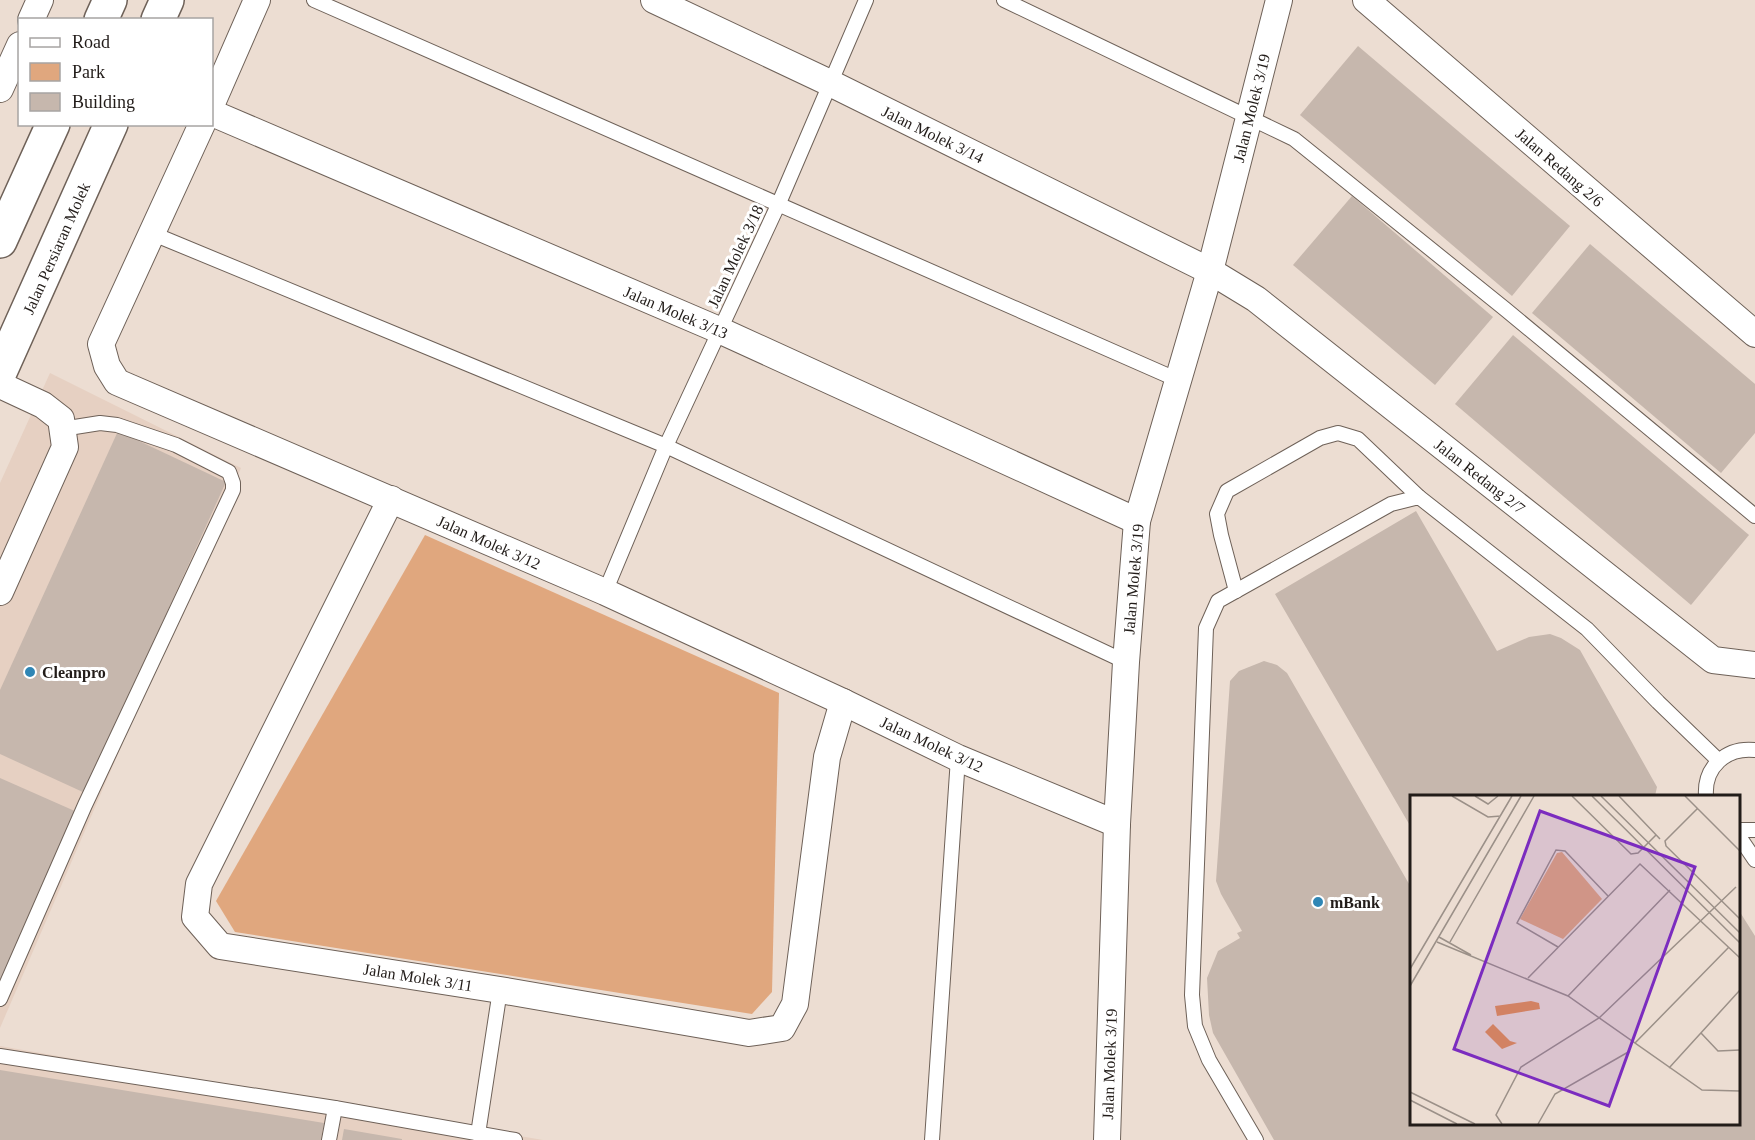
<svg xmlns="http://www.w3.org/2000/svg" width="1755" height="1140" font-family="'Times New Roman',serif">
<rect width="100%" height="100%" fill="#ecddd2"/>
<g fill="#e6d0c2">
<path d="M50,373L241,468L0,1028V483Z"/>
<path d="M0,1046L543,1140H0Z"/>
</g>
<path fill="#e0a77e" d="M425,535L779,693L772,992L752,1014L235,932L216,901Z"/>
<g fill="#c6b7ad">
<path d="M1358,46L1570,226L1512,296L1300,115Z"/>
<path d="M1352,196L1493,317L1435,385L1293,265Z"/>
<path d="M1590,244L1755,384V433L1721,473L1532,313Z"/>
<path d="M1513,335L1749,535L1691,605L1455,404Z"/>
<path d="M118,431L226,482L85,793L0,754V690Z"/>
<path d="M1416,511L1497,651L1529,637L1550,634L1561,638L1580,650L1657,787L1655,796H1412V829L1275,594Z"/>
<path d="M1264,661L1277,665L1287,673L1412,889V1124H1738V909L1755,936V1140H1274L1213,1033L1209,1015L1207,978L1218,951L1240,938L1237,933L1242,931L1221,894L1216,881L1230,681L1239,671Z"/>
<path d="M0,778L77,812L0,987Z"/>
<path d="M0,1070L324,1123L321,1140H0Z"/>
<path d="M344,1129L402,1139V1140H342Z"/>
</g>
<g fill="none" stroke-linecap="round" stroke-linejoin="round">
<defs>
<g id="service">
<path d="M314,0L1178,380"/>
<path d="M1004,0L1294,139L1505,309L1755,516"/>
<path d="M151,233L666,446L1126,662"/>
<path d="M1236,591L1221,535L1217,514L1227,491L1320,438L1338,433L1358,439L1419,497"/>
<path d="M605,592L666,446L779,203L866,0"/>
<path d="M1706,796C1704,767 1726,747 1755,750"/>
<path d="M1738,830H1755"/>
<path d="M1738,835L1755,860"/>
<path d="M0,999L85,805L233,490V483L229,472L176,445L117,425L100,423L62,429"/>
<path d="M0,1056L335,1108L515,1140"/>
<path d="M478,1134L500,990"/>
<path d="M329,1140L335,1108"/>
<path d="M932,1140L958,758"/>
<path d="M1256,1140L1209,1060L1195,1026L1192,995L1206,628L1218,601L1391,504L1419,497L1587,629L1658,702L1718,760"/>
</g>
<g id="minor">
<path d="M654,0L830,83L1210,271L1256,299L1713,660L1755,665"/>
<path d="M1366,0L1755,334"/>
<path d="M31,20L40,0"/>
<path d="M0,89L20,45"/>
<path d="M212,103L257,0"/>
<path d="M212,113L719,330L1137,521"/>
<path d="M202,124L101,344L107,366L117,382L605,592L843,702L958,758L1117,824"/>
<path d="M0,385L43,405L61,419L65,447L0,592"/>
<path d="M391,499L199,884L195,917L220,946L500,990L749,1033L782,1028L795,1004L827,757L843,702"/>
<path d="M1107,1140L1117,824L1126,662L1137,521L1210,271L1279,0"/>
</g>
<g id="secondary">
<path d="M101,20L110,0"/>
<path d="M158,20L167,0"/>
<path d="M0,241L53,124"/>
<path d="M0,372L111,124"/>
</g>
</defs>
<use href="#service" stroke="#6e6158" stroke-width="16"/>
<use href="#minor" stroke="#6e6158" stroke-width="28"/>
<use href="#secondary" stroke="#6e6158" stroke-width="36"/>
<use href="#service" stroke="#fff" stroke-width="14"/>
<use href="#minor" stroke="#fff" stroke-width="26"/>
<use href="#secondary" stroke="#fff" stroke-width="33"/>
</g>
<g fill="#2f86b5" stroke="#fff" stroke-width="2">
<circle cx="30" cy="672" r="6"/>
<circle cx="1318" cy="902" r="6"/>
</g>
<g text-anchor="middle" stroke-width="6" stroke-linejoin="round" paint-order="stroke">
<g font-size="16" fill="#221c19" stroke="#fff">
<text transform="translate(1251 108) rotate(-76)" y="6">Jalan Molek 3/19</text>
<text transform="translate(933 134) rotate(26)" y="6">Jalan Molek 3/14</text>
<text transform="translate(1560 167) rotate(41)" y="6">Jalan Redang 2/6</text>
<text transform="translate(56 248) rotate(-66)" y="6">Jalan Persiaran Molek</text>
<text transform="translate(735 256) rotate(-65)" y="6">Jalan Molek 3/18</text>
<text transform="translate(676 312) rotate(23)" y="6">Jalan Molek 3/13</text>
<text transform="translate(1480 476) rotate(38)" y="6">Jalan Redang 2/7</text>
<text transform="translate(489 542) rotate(24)" y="6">Jalan Molek 3/12</text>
<text transform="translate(1133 579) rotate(-85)" y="6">Jalan Molek 3/19</text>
<text transform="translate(932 744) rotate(25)" y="6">Jalan Molek 3/12</text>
<text transform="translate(418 977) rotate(9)" y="6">Jalan Molek 3/11</text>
<text transform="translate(1109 1064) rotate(-88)" y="6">Jalan Molek 3/19</text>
</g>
<g font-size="16" font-weight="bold" fill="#221c19" stroke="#fff" text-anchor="start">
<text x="42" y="678">Cleanpro</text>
<text x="1330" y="908">mBank</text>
</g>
</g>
<g transform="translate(1410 795)">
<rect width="330" height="330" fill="#ecddd2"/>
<path d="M152,57L192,104L153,144L110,124L147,58Z" fill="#e0a77e"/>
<path d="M121,206L129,208L130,214L87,221L85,211ZM83,229L100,246L107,248L92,254L75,237Z" fill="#e29154"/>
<path fill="none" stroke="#9b9088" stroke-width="1.5" d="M42,1L78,22L91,21M65,1L78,9L88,1M162,1L221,59L228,58L246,40M182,1L330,148M191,1L330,138M209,1L250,44M275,1L330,56M288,13L255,46L256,51L330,124M29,142L61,160M27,147L158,201L292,295L330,296M40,147L124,1M148,152L107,128L146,55L155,56L198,101M0,174L102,1M118,183L230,69L330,163M0,191L111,1M158,201L260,95M291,238L308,256L330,255M225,248L319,152M259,273L330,195M0,297L65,329M0,305L47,329M92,329L86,320L111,272L189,223L326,92M128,329L145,299L220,256"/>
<path fill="#7b2cbf" fill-opacity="0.15" stroke="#7b2cbf" stroke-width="3" d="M130,16L285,72L199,311L44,254Z"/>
<rect width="330" height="330" fill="none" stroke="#221c19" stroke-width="3"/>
</g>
<rect x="18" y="18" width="195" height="108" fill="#ffffff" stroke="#a7a4a3" stroke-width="1.5"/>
<rect x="30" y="38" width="30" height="9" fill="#ffffff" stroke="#a7a4a3" stroke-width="1.5"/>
<text x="72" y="48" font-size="18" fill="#221c19">Road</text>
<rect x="30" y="63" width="30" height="18" fill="#e0a77e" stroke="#a7a4a3" stroke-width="1.5"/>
<text x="72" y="78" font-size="18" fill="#221c19">Park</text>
<rect x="30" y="93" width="30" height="18" fill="#c6b7ad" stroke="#a7a4a3" stroke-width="1.5"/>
<text x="72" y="108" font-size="18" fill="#221c19">Building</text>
</svg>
